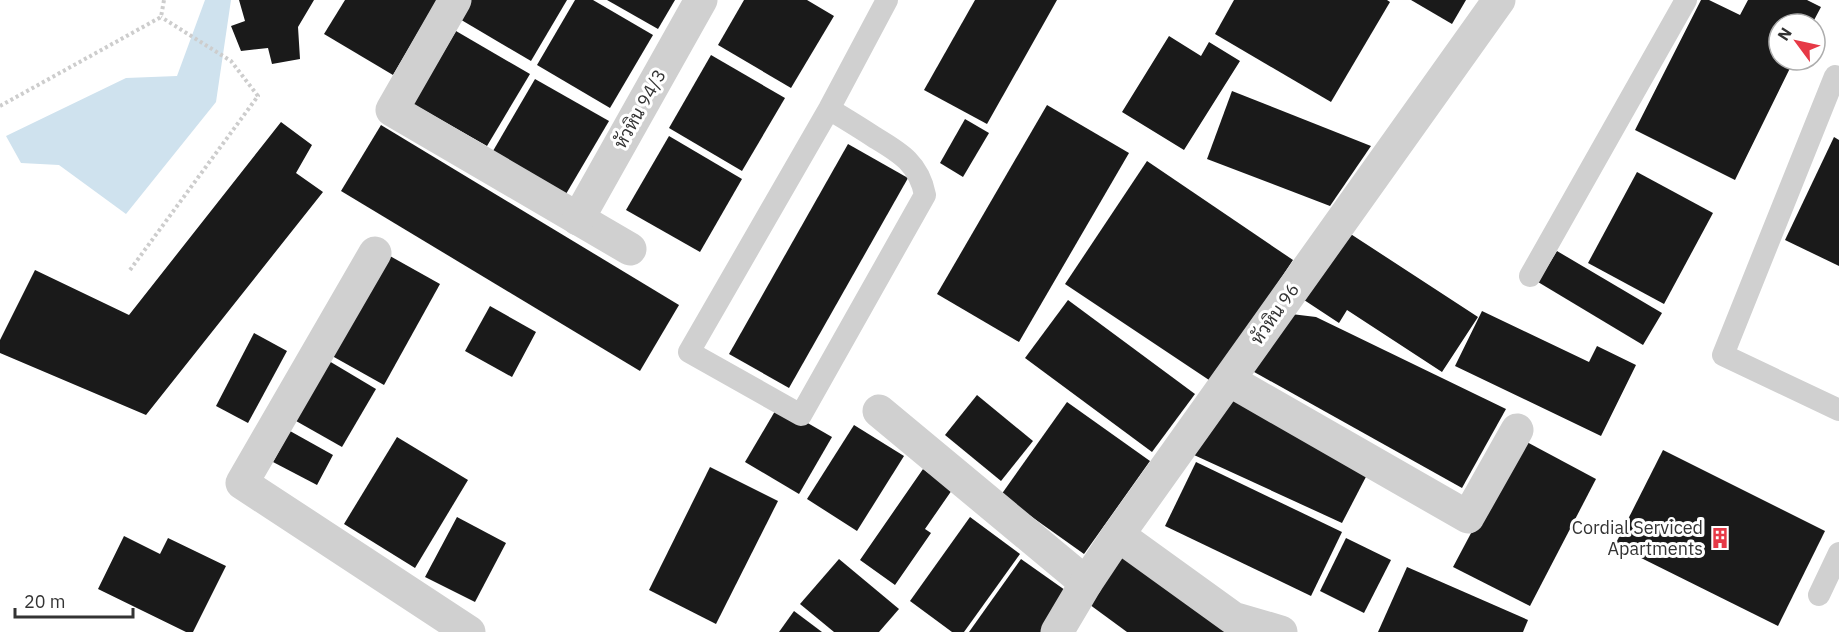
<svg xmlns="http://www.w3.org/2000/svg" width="1839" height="632" font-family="'IBM Plex Sans',Sarabun,sans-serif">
<rect width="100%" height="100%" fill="#fff"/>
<path fill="#cfe2ee" d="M205,0H231L216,102L126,214L59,165L21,163L6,136L126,78L177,76Z"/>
<g fill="#1a1a1a">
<path d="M239,0H314L298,27L300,59L272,64L268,48L241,51L231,26L245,21Z"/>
<path d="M345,0H437L393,75L324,34Z"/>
<path d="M469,0H567L531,61L458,18Z"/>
<path d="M575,0H593L653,35L610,108L537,65Z"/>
<path d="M607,0H675L658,29Z"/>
<path d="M744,0H807L834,16L791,88L718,45Z"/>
<path d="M975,0H1057L987,124L924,90Z"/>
<path d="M1234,0H1387L1390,2L1331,102L1215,34Z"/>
<path d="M1411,0H1466L1452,24Z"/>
<path d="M1701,0H1709L1740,15L1748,0H1807L1821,7L1812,24H1779V60H1794L1735,180L1635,130Z"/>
<path d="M456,31L530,74L487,146L413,104Z"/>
<path d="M1169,36L1201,56L1209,42L1240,61L1184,150L1122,112Z"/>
<path d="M711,55L785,98L742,171L669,128Z"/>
<path d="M535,79L609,121L566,194L493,151Z"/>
<path d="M1232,91L1371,146L1330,206L1207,159Z"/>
<path d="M1047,105L1129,153L1019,342L937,294Z"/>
<path d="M965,119L989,133L963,177L940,163Z"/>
<path d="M281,122L312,145L296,173L323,192L146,415L0,353V340L35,270L129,315Z"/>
<path d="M381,125L679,305L640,371L341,191Z"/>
<path d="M669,136L742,179L700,252L626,210Z"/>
<path d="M1834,137L1839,140V266L1785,240Z"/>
<path d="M848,144L908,178L789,388L729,354Z"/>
<path d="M1147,161L1293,260L1212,382L1065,284Z"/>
<path d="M1637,172L1713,213L1664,304L1588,263Z"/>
<path d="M1343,229L1478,317L1442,372L1347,310L1339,323L1298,296Z"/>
<path d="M381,251L440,284L384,385L325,352Z"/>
<path d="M1557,251L1662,313L1643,345L1538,282Z"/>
<path d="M1068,300L1195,394L1152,452L1025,358Z"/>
<path d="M490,306L536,332L512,377L465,351Z"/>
<path d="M1482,311L1589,362L1597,346L1636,365L1601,436L1455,366Z"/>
<path d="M1283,313L1316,317L1506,409L1462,488L1247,368Z"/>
<path d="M254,333L287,351L248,423L216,406Z"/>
<path d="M324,358L376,389L342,447L289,417Z"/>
<path d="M977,395L1033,441L1001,481L945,435Z"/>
<path d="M1232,399L1369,471L1342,523L1194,455Z"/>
<path d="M1067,402L1150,461L1084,554L1001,495Z"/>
<path d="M778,406L832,437L799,494L745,462Z"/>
<path d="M854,425L904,456L857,531L807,499Z"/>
<path d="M290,431L333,455L317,485L273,462Z"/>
<path d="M397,437L468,480L415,568L344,524Z"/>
<path d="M1521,439L1596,479L1530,606L1453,567Z"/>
<path d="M1663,450L1825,531L1778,626L1615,545Z"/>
<path d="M1196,462L1342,532L1311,596L1165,526Z"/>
<path d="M710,467L778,501L716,624L649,590Z"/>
<path d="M923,469L952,490L925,529L931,533L895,585L860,560Z"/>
<path d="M457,517L506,543L475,602L425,577Z"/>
<path d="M970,517L1020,554L964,632H952L910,601Z"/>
<path d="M124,536L160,554L168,538L226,566L193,632H186L98,589Z"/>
<path d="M1346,538L1391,560L1364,613L1320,591Z"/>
<path d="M1116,551L1225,630L1224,632H1127L1082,599Z"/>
<path d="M839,559L899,609L879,632H834L800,604Z"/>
<path d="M1021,559L1072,595L1046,632H969Z"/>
<path d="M1407,567L1528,620L1523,632H1378Z"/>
<path d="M794,611L822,632H779Z"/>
</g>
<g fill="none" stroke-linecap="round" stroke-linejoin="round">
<g stroke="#cdcdcd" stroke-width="4" stroke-dasharray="3 3" stroke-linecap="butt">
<path d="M0,106L161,17L164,0"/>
<path d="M130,270L258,96L231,61L161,17"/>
</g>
<g stroke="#d0d0d0" stroke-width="22">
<path d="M1835,76L1723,355L1839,410"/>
<path d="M829,109C844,118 859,127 874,137C899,152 919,163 925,195L801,415L689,352L829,109L887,0"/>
<path d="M1530,276L1686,0"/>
<path d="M1819,595L1839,553"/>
</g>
<g stroke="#d0d0d0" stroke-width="33">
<path d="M455,0L392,110L630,249"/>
<path d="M578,219L701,0"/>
<path d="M375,253L242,483L469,632"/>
<path d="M1229,380L1468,517L1517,430"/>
<path d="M879,411L1086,583"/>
<path d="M1118,535L1233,618L1281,632"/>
<path d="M1057,632L1086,583L1118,535L1499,0"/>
</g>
</g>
<defs>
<symbol id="building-bare" viewBox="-9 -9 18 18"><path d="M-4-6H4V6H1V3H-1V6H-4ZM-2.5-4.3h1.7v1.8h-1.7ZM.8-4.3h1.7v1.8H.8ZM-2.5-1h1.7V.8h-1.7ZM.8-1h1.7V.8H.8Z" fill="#e63946" stroke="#fff" stroke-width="2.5" paint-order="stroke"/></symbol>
</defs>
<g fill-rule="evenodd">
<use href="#building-bare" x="1705" y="523" width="30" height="30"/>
</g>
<g text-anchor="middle" stroke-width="6" stroke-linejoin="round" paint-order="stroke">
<g font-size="18" fill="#333" stroke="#fff">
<text transform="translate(640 109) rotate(-61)" y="6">หัวหิน 94/3</text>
<text transform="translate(1275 314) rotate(-55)" y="6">หัวหิน 96</text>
</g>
<g font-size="18" fill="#333" stroke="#fff" text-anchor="end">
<text x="1703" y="534">Cordial Serviced<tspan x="1703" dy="21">Apartments</tspan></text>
</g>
</g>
<g transform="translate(1797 42) rotate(303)"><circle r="28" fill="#ffffff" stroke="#adadad" stroke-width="1.5"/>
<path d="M0-4.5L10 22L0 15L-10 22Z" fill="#e63946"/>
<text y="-9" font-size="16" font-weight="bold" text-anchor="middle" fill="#333333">N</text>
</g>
<path d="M15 608v9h118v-9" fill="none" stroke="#333333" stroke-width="3"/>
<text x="24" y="608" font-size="18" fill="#333333" stroke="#ffffff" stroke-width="4.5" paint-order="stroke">20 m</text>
</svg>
